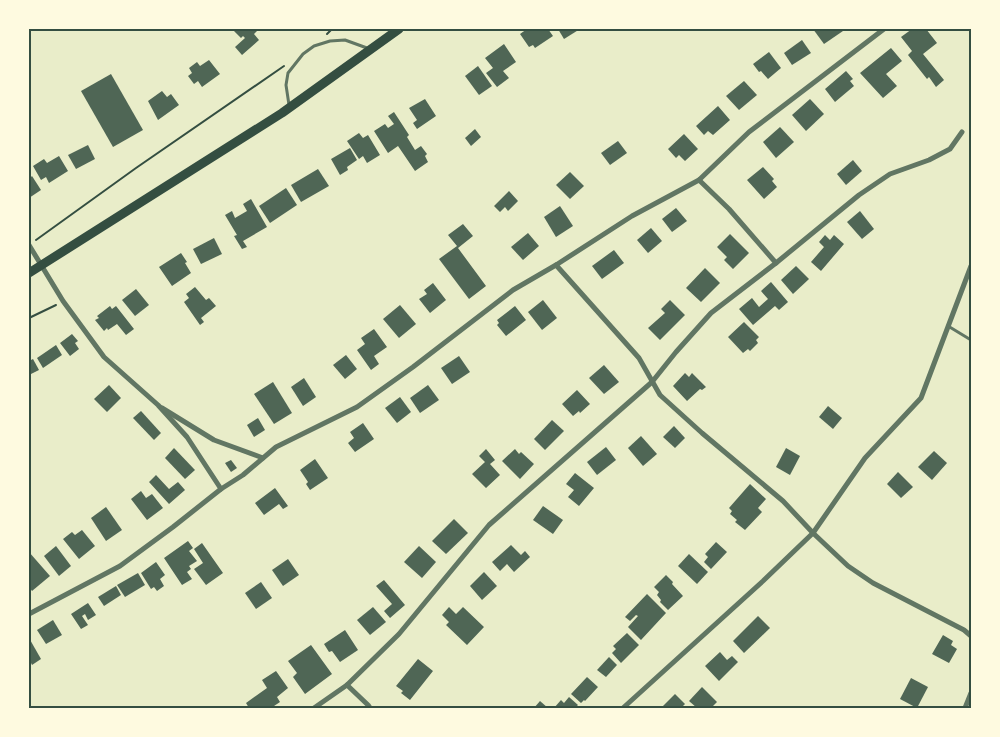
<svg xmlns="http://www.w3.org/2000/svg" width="1000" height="737" font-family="'Noto Sans',sans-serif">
<rect width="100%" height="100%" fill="#e9edc9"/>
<g fill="#4f6655">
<path d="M237,29L258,30L254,34L259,40L242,55L235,47L245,38L243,36L241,38L234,31Z"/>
<path d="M527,29H548L553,36L535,48L533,45L529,47L520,34Z"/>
<path d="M558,29H580L564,39Z"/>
<path d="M813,29H841L843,31L824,44Z"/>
<path d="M912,29H926L937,43L923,54L944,80L936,87L929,77L927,79L908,55L912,51L901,37Z"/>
<path d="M802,40L811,53L792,65L784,53Z"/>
<path d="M504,44L516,62L503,71L509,78L497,87L486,73L493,68L485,58Z"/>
<path d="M891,48L902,61L886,74L897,86L883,98L860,73Z"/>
<path d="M769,52L781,68L768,79L761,71L759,72L753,64Z"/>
<path d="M209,60L220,74L202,87L198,81L194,84L188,76L192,73L189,68L197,62L200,66Z"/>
<path d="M478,66L492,86L479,95L465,76Z"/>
<path d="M846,71L853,79L850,81L854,86L835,102L825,89Z"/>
<path d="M111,74L143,130L113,147L81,91Z"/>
<path d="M744,81L757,95L739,110L726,96Z"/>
<path d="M162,91L167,97L171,94L179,105L158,120L148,101Z"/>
<path d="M425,99L436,116L417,129L413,123L417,120L409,108Z"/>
<path d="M810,99L824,114L806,131L792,115Z"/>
<path d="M718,106L730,120L713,135L708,131L704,135L696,126Z"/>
<path d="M394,112L409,135L407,137L415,150L421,146L427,154L425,156L428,162L415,171L398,146L388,153L374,131L385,124L388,128L394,124L388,116Z"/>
<path d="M780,127L794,142L776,158L763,142Z"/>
<path d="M475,129L481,137L471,146L465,138Z"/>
<path d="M359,133L363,138L368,135L380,155L367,163L363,156L359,159L347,141Z"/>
<path d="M684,134L698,149L685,161L679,155L676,158L668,149Z"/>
<path d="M618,141L627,153L610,165L601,153Z"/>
<path d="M88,145L95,159L76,169L68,155Z"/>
<path d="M350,148L357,160L347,167L348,170L340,175L331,159Z"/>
<path d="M59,156L68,171L49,183L46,177L41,180L33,166L44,159L47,163Z"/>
<path d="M853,160L862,171L846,185L837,174Z"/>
<path d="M763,167L774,179L772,181L777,187L764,199L747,180Z"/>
<path d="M318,169L329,186L301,202L291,185Z"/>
<path d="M570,172L584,186L570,199L556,185Z"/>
<path d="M32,176L41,190L29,198V179Z"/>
<path d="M286,188L297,205L270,223L259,206Z"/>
<path d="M509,191L518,201L508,211L505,207L500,212L494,206Z"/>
<path d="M251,199L267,227L243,241L247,247L242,249L234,236L237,235L225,215L232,211L235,218L247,211L243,204Z"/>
<path d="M560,206L573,226L556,237L544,217Z"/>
<path d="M676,208L687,221L672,232L662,219Z"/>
<path d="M860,211L874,229L862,239L847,222Z"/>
<path d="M463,224L473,236L458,248L486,286L469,299L439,259L457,246L448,235Z"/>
<path d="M651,228L662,241L648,253L637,240Z"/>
<path d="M528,233L539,246L523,260L511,247Z"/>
<path d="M730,234L749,253L733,269L724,260L727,257L717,247Z"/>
<path d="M825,235L830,240L834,235L844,244L821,271L811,262L824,247L819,242Z"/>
<path d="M214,238L222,254L201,264L193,249Z"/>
<path d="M614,250L624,263L602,279L592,266Z"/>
<path d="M181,253L187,262L185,263L191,273L172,286L159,267Z"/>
<path d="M796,266L809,279L793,294L781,280Z"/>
<path d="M705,268L720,283L701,302L686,288Z"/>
<path d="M771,282L788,302L779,310L775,306L753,325L739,309L752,298L759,307L768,299L761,291Z"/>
<path d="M433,283L446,300L430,313L419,299L427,294L424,290Z"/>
<path d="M195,287L206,300L209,298L216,306L201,318L204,322L200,325L184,302L189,298L186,294Z"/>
<path d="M136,289L149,305L135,316L122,300Z"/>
<path d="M543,300L557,318L542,330L528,312Z"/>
<path d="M670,300L685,315L660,340L648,328L665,313L661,309Z"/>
<path d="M400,305L416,324L399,338L383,319Z"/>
<path d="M110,306L112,309L116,306L134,329L126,335L117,324L108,330L107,328L104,331L95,320L99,318L97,316Z"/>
<path d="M515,306L526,320L506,336L497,325L499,323L497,320Z"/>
<path d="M744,322L759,337L756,340L758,343L750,351L748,349L743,353L728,337Z"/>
<path d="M374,329L387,347L374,356L379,364L371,370L357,350L365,344L361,338Z"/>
<path d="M72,334L78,341L75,343L79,349L70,356L60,343Z"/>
<path d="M56,345L62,355L43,368L37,358Z"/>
<path d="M346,355L357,369L345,379L333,365Z"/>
<path d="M459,356L470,372L452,384L441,368Z"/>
<path d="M33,359L39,370L29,375V361Z"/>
<path d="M604,365L619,382L604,394L589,378Z"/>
<path d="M685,373L689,377L692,373L706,387L702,390L700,389L687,401L673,386Z"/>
<path d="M304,378L316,397L303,406L291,387Z"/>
<path d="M273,382L292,413L274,424L254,394Z"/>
<path d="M109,385L121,398L107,412L94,399Z"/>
<path d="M428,385L439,400L420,413L410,398Z"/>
<path d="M577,390L590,404L580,413L579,411L573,416L562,404Z"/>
<path d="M400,397L411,412L397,423L385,408Z"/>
<path d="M828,406L842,418L833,429L819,417Z"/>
<path d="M141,411L161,433L154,440L133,418Z"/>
<path d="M258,418L265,430L254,437L247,425Z"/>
<path d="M552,420L564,431L545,450L534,439Z"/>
<path d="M363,423L374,439L355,452L348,443L354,438L350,432Z"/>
<path d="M674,426L685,438L675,448L663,437Z"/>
<path d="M641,436L657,454L643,466L628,448Z"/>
<path d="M606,447L616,460L597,475L587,462Z"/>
<path d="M174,448L195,470L185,479L165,458Z"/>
<path d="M786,448L800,456L790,475L776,467Z"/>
<path d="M486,449L495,460L490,464L500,475L486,488L472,474L485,462L479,456Z"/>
<path d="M515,449L519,454L521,452L534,464L520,479L502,461Z"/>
<path d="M934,451L947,463L932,480L918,467Z"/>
<path d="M315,459L328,478L310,490L306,484L308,482L300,470Z"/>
<path d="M231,460L237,468L231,472L225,463Z"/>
<path d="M898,472L913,487L901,498L887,484Z"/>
<path d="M575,473L594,488L579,506L568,497L574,490L566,484Z"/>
<path d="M156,475L169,489L178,482L185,490L169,504L149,482Z"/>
<path d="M750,484L766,499L758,508L762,512L745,530L735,522L737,520L730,514L732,511L729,508Z"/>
<path d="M275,488L288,506L283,509L279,504L264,515L255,503Z"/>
<path d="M141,491L146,498L152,494L163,508L147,520L131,499Z"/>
<path d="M543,506L563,520L553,534L533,520Z"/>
<path d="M106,507L122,530L106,541L91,518Z"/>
<path d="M454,519L468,533L446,554L432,541Z"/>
<path d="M82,530L95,546L79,559L63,539L72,532L75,535Z"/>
<path d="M188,541L193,548L189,551L197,561L189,566L191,569L187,572L192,579L182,585L164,558Z"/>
<path d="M716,542L727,552L711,569L704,562L708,557L705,554Z"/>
<path d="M202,543L223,573L206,585L194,569L203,563L194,549Z"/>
<path d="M511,545L521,555L525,551L530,557L514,572L507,564L500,571L492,562Z"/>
<path d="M56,546L71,566L59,576L44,556Z"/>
<path d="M419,546L436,562L422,578L404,562Z"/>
<path d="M29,552L50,576L32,591L29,587Z"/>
<path d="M689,554L708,572L697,584L678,566Z"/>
<path d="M288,559L299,575L283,586L272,570Z"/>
<path d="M156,562L165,575L160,579L164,586L157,591L154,587L151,589L141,573Z"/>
<path d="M484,572L497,586L482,600L470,586Z"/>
<path d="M138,573L145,585L125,597L117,585Z"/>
<path d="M666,575L673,582L672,584L683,596L668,610L660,602L661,600L657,595L659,592L654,587Z"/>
<path d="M384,580L405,605L390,618L384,611L392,604L376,586Z"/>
<path d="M261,582L272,598L256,609L245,593Z"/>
<path d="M116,586L121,595L104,606L98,597Z"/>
<path d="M647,594L666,613L641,640L628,627L638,616L636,615L630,621L625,617Z"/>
<path d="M88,603L96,615L88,620L85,614L82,616L88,625L81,629L71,614Z"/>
<path d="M373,607L386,622L370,635L357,620Z"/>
<path d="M449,607L456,614L463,607L484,627L467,645L446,625L449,622L442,615Z"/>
<path d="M758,616L770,628L744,653L733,641Z"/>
<path d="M53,620L62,635L46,644L37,630Z"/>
<path d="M345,630L358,650L340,662L332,651L329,652L324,644Z"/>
<path d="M627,633L639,645L621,663L612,653L616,649L613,646Z"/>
<path d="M943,635L953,641L951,645L957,649L949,663L932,654Z"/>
<path d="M29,638L41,659L32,665L29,659Z"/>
<path d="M311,645L332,674L305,694L293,677L297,673L288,661Z"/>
<path d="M720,652L727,660L732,656L738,662L719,681L705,666Z"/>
<path d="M609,657L617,665L606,677L597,670Z"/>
<path d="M418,659L433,671L410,700L401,693L403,691L396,686Z"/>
<path d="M276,671L288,688L277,697L280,702L271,708H249L246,703L267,688L262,680Z"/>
<path d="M587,677L598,687L585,701L584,700L581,703L571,694Z"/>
<path d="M911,678L928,687L917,708L900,699Z"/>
<path d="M702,687L717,702L711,708H697L689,701Z"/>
<path d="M675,694L685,704L681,708H661Z"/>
<path d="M569,697L578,705L575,708H554L561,700L564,703Z"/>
<path d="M540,701L548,708H534Z"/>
</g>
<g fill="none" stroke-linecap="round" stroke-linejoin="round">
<g stroke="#344e41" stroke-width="2">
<path d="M327,34L332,29"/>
<path d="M36,240L136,168L284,66"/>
<path d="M29,318L56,305"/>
</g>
<g stroke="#617663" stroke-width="3">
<path d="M289,105L286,85L288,73L303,54L314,46L330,41L345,40L367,48"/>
<path d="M948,326L971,340"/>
</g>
<g stroke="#617663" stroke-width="5">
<path d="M699,180L729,209L776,263"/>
<path d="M29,245L63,301L104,357L158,405L187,437L221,489"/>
<path d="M556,265L639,358L660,395L702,433L783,501L813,533L848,566L873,583L964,630L971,636"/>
<path d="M162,408L214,440L263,458"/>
<path d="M29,614L120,566L173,527L221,489L243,475L276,447L357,407L413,367L513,290L556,265L632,216L699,180L749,132L884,29"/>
<path d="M347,685L368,705L370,708"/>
<path d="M314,708L347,685L399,634L489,525L652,382L676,352L711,313L776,263L859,195L890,174L929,160L950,149L962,132"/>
<path d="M623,708L763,581L813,533L865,458L921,398L971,266"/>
<path d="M965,708L971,693"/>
</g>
<path stroke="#344e41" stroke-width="9" d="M29,273L282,113L399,29"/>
</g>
<rect width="1000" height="737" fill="none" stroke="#fefae0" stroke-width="60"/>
<rect x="30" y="30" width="940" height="677" fill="none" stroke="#344e41" stroke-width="2"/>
</svg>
